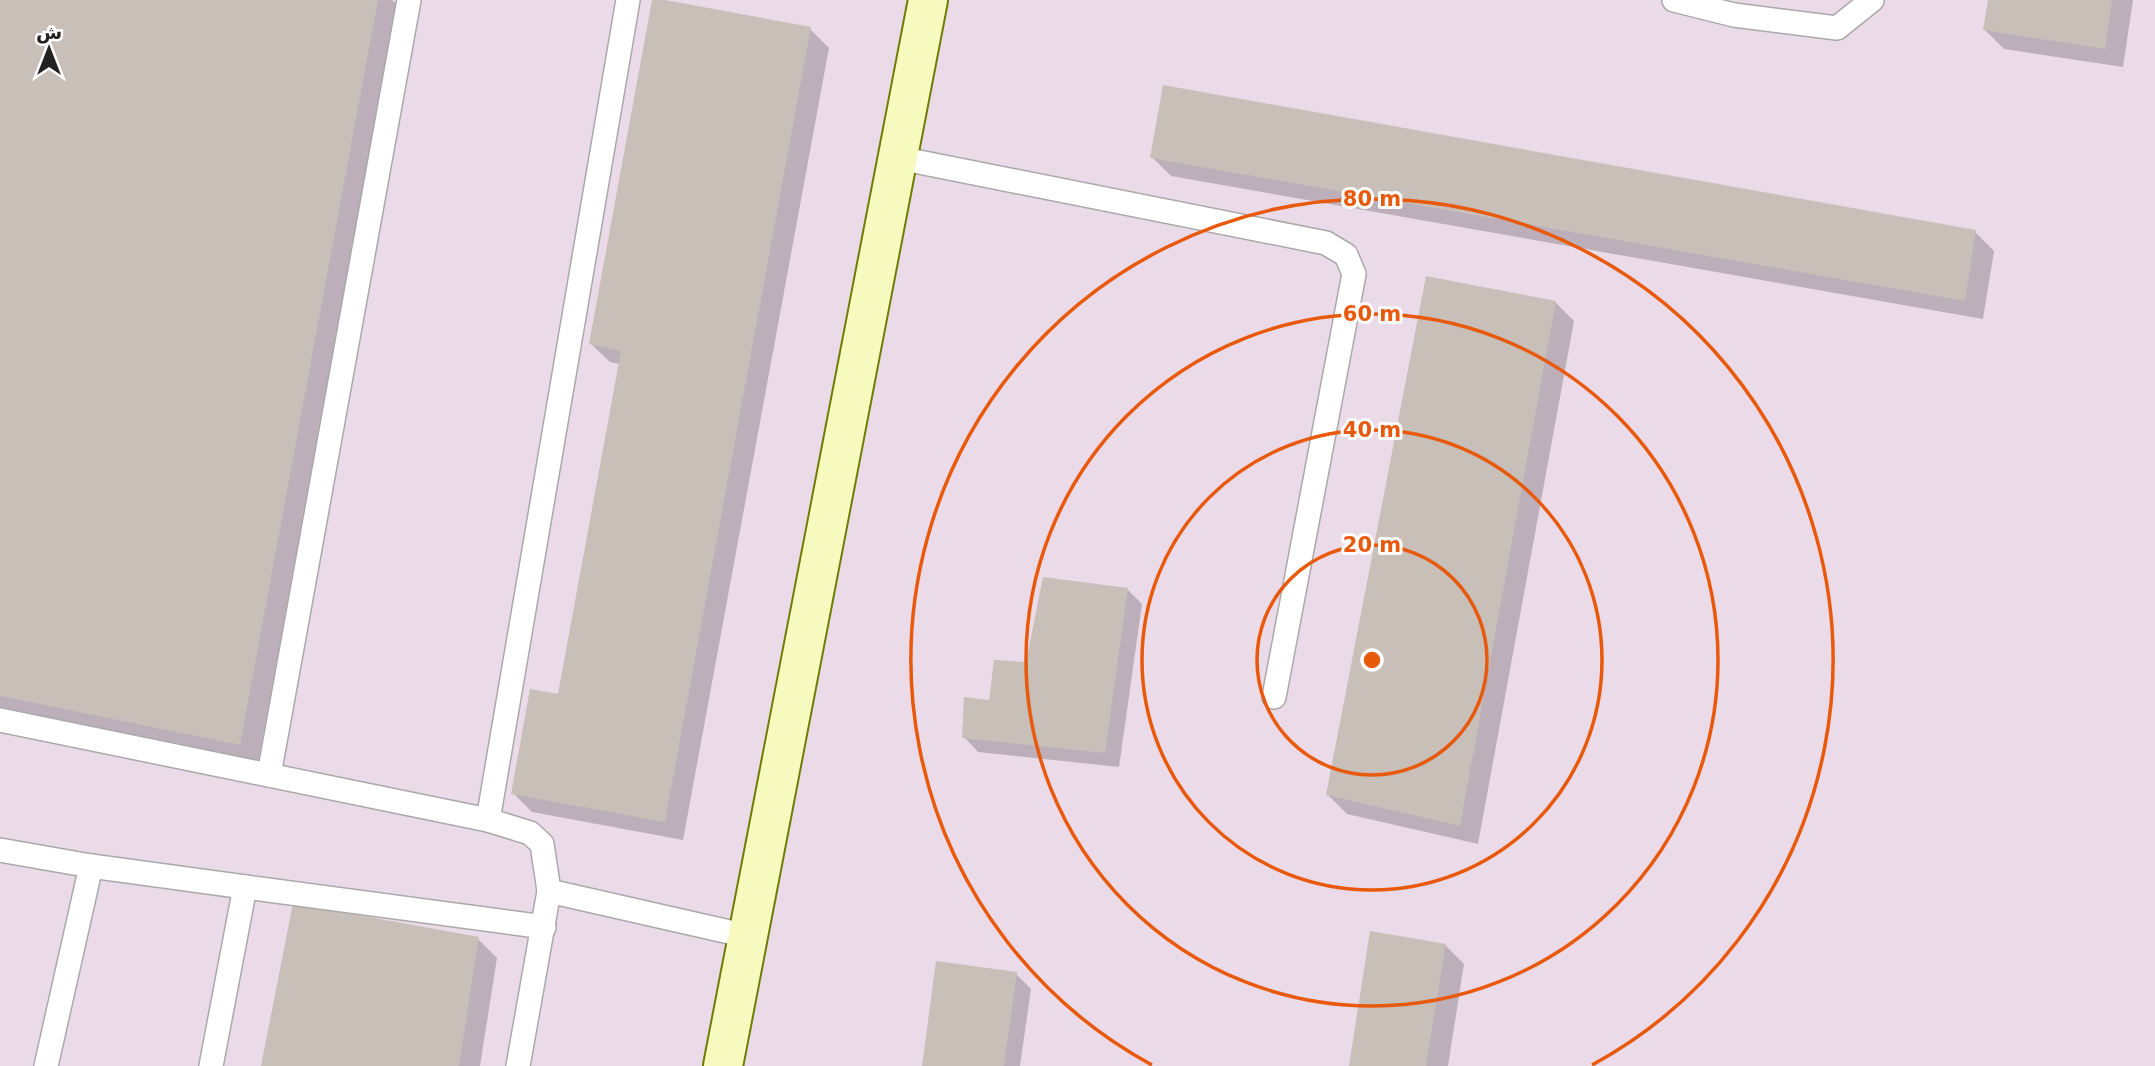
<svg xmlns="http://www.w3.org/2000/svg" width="2155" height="1066" font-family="'DejaVu Sans',Vazirmatn,sans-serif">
<rect width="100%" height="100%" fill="#f2efe9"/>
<rect fill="#ebdbe8" x="0" y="0" width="2155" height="1066"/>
<g fill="#0003">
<path d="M0,0H392L399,6L258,763L0,710Z"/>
<path d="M654,0L810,29L829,48L683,840L532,812L513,793L559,696L620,364L610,362L591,344Z"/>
<path d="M1990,0H2133L2123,67L2004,49L1985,30Z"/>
<path d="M1152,157L1975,232L1994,251L1983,319L1171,176Z"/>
<path d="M1555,302L1574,321L1478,844L1347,814L1328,795Z"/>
<path d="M1127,589L1142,604L1119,767L978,752L964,737L990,702L1028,664Z"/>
<path d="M478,939L497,958L480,1066H263Z"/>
<path d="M1445,945L1464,964L1448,1066H1351Z"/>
<path d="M1016,974L1031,989L1020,1066H924Z"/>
</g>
<g fill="#c7bfb8">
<path d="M0,0H378L240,745L0,696Z"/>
<path d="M652,0H665L811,27L665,822L511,794L530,689L558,694L621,351L589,344Z"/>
<path d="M1988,0H2112L2105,49L1983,30Z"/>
<path d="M1163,85L1976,230L1965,301L1150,158Z"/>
<path d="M1426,276L1556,301L1460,826L1326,795Z"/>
<path d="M1043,577L1128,588L1105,753L962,738L964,697L989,700L994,660L1026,662Z"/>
<path d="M293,903L479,937L459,1066H261Z"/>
<path d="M1370,931L1446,944L1426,1066H1349Z"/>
<path d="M936,961L1017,972L1004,1066H922Z"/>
</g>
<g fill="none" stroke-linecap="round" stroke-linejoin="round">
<defs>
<g id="lane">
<path d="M1674,0L1734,15L1837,28L1872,0"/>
<path d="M899,158L1326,243L1346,255L1354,274L1274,697"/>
<path d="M0,720L488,820L530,833L542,844L549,891L747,936"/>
<path d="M269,775L409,0"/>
<path d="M488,820L628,0"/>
<path d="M0,850L91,866L245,887L211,1066"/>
<path d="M245,887L544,927"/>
<path d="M46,1066L91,866"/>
<path d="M518,1066L549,891"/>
</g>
<path id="secondary" d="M723,1066L928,0"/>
</defs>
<use href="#lane" stroke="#a9a9a9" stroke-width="26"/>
<use href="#secondary" stroke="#707d05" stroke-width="42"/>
<use href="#lane" stroke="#fff" stroke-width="23"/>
<use href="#secondary" stroke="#f7fabf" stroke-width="38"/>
</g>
<g fill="none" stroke="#e8590c" stroke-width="3.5">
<circle cx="1372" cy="660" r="115"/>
<circle cx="1372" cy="660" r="230"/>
<circle cx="1372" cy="660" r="346"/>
<path d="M1152 1065A461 461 0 1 1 1592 1065"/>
</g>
<circle cx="1372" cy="660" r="10" fill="#e8590c" stroke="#fff" stroke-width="3.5"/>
<g font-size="21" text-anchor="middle" font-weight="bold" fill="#e8590c" stroke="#fff" stroke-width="6" stroke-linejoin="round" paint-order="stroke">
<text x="1372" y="206">80 m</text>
<text x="1372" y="321">60 m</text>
<text x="1372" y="437">40 m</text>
<text x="1372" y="552">20 m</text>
</g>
<g transform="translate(49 49)" stroke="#ffffff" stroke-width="5" paint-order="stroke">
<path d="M0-5L12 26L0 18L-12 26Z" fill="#222222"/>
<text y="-10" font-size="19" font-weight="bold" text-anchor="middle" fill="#222222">ش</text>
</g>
</svg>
